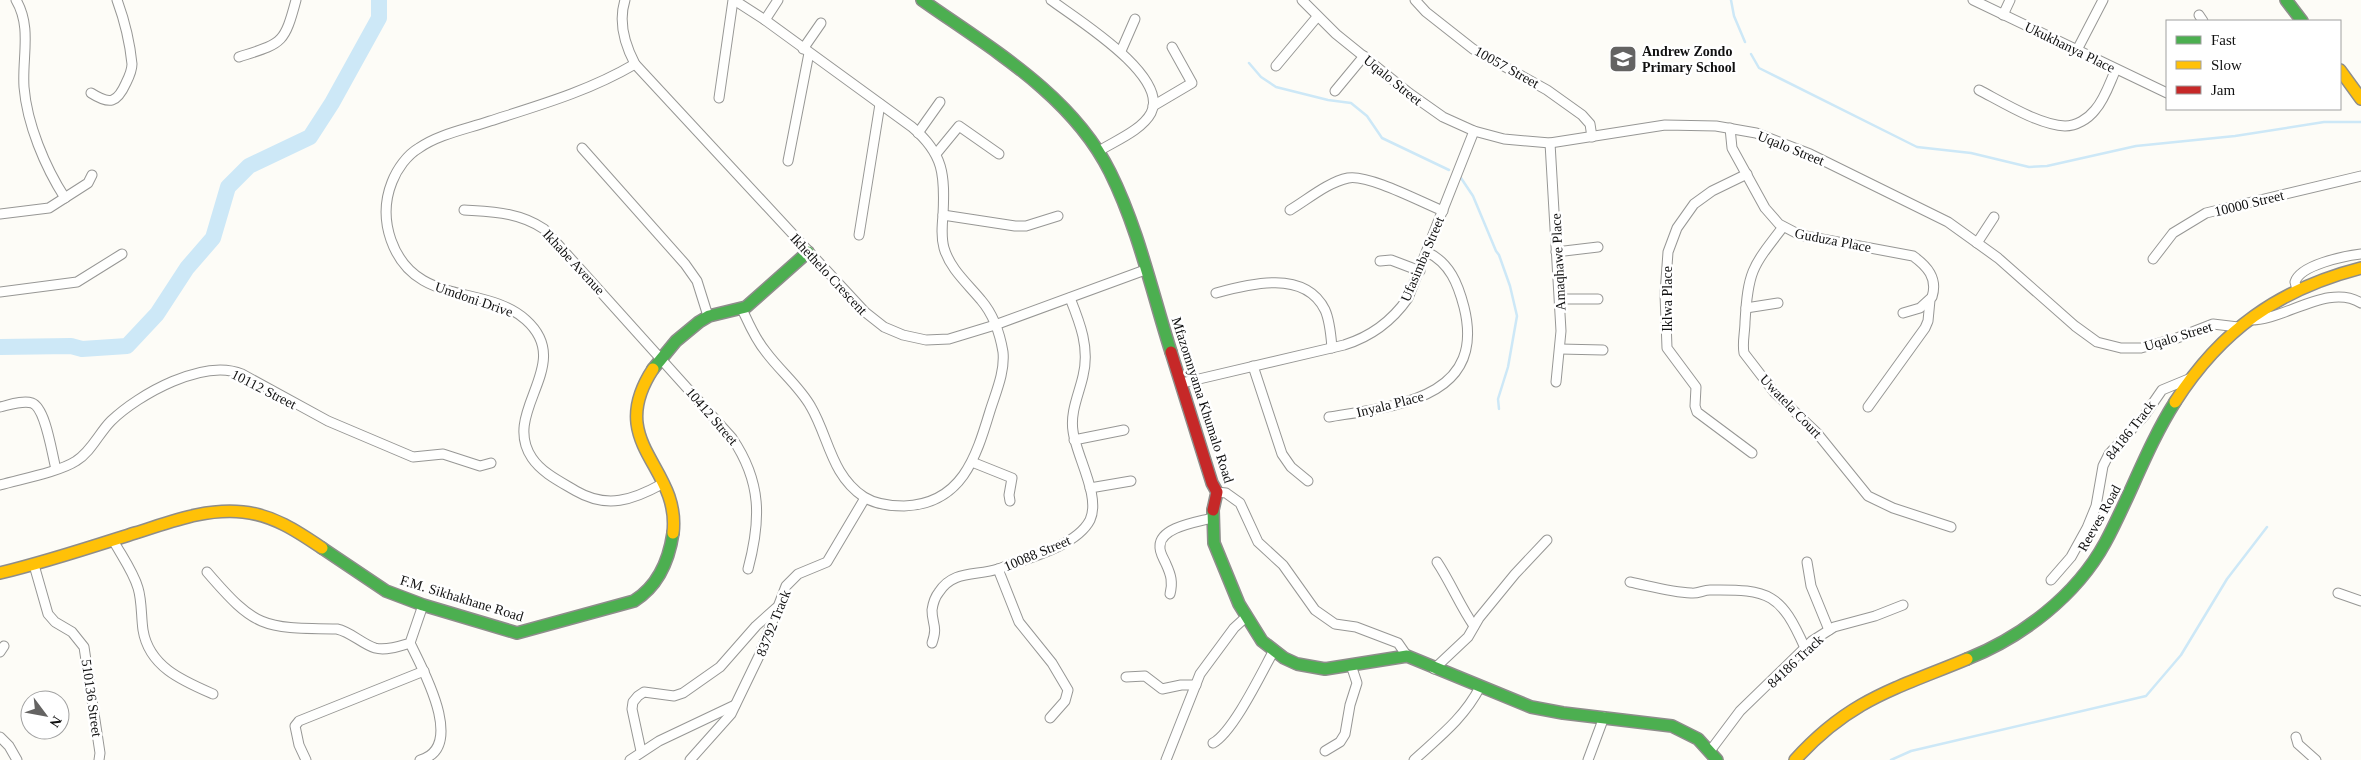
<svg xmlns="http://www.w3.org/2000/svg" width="2361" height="760" font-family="Georgia,serif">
<rect width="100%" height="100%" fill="#fdfcf7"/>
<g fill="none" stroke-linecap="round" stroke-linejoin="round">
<g stroke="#cde8f7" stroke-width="2.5">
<path d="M1731,0L1734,16L1745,42"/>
<path d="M1751,54L1759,68L1917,147L1971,153L2029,167L2047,166L2136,146L2235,136L2324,122H2361"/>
<path d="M1249,63L1261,77L1276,87L1328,100L1351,103L1367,116L1382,138L1449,170"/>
<path d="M1461,178L1473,196L1496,251L1499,255L1510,286L1517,316L1508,367L1498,399L1499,409"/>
<path d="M1891,760L1911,751L2146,696L2181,655L2227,579L2267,527"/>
</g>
<path stroke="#cde8f7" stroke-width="16" d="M0,347L71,346L82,349L127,346L157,314L187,268L213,238L228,187L249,166L310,137L332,103L379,18V0"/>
<defs>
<g id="street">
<path d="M16,0C32,27 22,57 24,87C27,124 45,167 65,198"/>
<path d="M625,0C618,22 625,45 635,64L865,312L884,327L903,335L926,340L949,339L995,325L1145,270"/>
<path d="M734,0L765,20L912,127C944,154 945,175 943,215C942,226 941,237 944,248C950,269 968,284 981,300C993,314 1000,334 1003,352C1005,372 996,392 990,411C976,457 962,504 904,506C892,506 875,504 864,497C831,475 829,438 811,407C800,387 780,371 766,352C755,339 749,324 742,309"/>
<path d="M1051,0C1075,18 1170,76 1151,113C1142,130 1115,141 1099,151"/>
<path d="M1302,0L1336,34L1409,93L1443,117L1474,131L1504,139L1550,143L1665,125L1716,126L1756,133L1810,154L1948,222L1998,258L2075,326L2097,342L2121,348H2141L2177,338L2213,324L2238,327"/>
<path d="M1415,0L1426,12L1473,49L1547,90L1582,115L1590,124L1592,137"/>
<path d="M1973,0L2167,93"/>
<path d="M2003,15L2010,0"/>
<path d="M2199,15L2203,21"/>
<path d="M765,20L778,0"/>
<path d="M803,49L821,23"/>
<path d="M2077,50L2103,0"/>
<path d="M1121,51L1135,19"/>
<path d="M239,57C282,43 284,45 296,0"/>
<path d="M635,64C589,91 540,105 490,121C467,129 439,134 419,148C407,155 397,169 392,182C384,202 384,220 391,240C415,308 485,283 526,320C576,365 500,411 532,458C542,473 561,482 576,491C607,509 633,500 662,484"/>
<path d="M1276,66L1317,17"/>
<path d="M1979,90C2002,102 2039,125 2065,126C2076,126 2088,119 2095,110C2105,99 2110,82 2116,69"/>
<path d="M1335,91L1364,56"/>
<path d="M91,93C110,105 117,103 126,83C129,77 132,71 132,64C130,44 124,19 117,0"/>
<path d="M719,98L733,0"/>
<path d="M1153,106L1192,83L1172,47"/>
<path d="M1730,128L1732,148L1765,208L1779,224L1800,235L1913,256C1927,266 1938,278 1932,297L1920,308L1903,313"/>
<path d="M918,133L940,102"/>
<path d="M1550,143L1561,331L1556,382"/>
<path d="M582,148L685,264L697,281L708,316"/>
<path d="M936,154L959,126L999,154"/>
<path d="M788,161L809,53"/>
<path d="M1747,174L1712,191L1694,204L1677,228L1668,252L1665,294L1667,348L1696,387L1695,406L1697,412L1752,453"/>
<path d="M464,210C493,212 519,212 544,229L732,438C762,482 761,520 748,569"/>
<path d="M1290,210C1307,200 1328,182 1348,178C1368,174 1421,202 1443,211"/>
<path d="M0,214L49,208L88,183L92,175"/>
<path d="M943,215L1015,226H1026L1058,216"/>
<path d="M1783,227C1752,267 1748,271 1745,322C1745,332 1742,343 1744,353L1774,392L1817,433L1868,496L1893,508L1951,527"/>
<path d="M859,235L880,104"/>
<path d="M1977,243L1994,217"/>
<path d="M1556,252L1598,247"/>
<path d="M2153,259L2173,233L2206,213L2361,176"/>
<path d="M1380,261L1391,260L1420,271"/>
<path d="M2297,290L2295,282C2300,265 2344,256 2361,254"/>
<path d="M0,292L77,282L122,254"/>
<path d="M1216,293C1249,284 1305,269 1325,310C1330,321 1331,336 1332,348"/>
<path d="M1560,299H1598"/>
<path d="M1746,308L1778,303"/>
<path d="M2248,320C2283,322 2328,282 2361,303"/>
<path d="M1560,349L1603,350"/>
<path d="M1253,366L1282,454L1291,467L1308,481"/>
<path d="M1182,383L1344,345C1370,337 1392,321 1408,298L1474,131"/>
<path d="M0,407C9,405 23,400 32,403C46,408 52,455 56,469"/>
<path d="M1868,407L1925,328L1928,321L1930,300"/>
<path d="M1329,417C1395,406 1487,399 1464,307C1458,284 1450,263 1427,252"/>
<path d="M1074,440L1124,430"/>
<path d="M972,462L1012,478L1009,495L1010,501"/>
<path d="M0,485C21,479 59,472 76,461C91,452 99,433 111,421C139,394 204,358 242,374L328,421L413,457L443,454L480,466L491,463"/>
<path d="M1090,488L1131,481"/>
<path d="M1217,492L1226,493L1240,503L1258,542L1283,565L1315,610L1335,624L1356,627L1398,643L1407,656"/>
<path d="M113,540C121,555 133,571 138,588C142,601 141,616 143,630C149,667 183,681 213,694"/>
<path d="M1437,562C1451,583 1460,606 1474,626"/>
<path d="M1807,562L1811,586L1829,630"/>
<path d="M34,565L48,614L55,622L72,632L84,647L100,753L99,760"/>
<path d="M207,572C256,629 263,628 337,629C351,632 362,644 375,648C386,651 400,646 410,643L423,605"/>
<path d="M2051,580L2071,557L2087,528L2096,506L2103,466L2109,454L2144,416L2162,390L2191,378"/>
<path d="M1630,582C1650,586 1671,592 1691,593C1698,594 1703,590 1710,590C1770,589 1781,594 1805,648"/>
<path d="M2338,593L2361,601"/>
<path d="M1170,594C1173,582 1171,575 1166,564C1164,559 1159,552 1160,546C1160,527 1198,522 1212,518"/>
<path d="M410,643C422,668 467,748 420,760"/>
<path d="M932,643C938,625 932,625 932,610C933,603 935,597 939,592C953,570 976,576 998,569"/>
<path d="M0,652L4,646"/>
<path d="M1434,669L1468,637L1479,618L1515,574L1547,540"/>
<path d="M1126,677L1145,676L1162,689L1181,685H1196"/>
<path d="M1050,718L1065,701L1068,690L1052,663L1019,622L998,569C1025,559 1076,547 1090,520C1101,496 1076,456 1073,431C1070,412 1079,394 1083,376C1090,348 1080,323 1070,298"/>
<path d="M0,737L9,746L17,760"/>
<path d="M2296,737L2298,744L2316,760"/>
<path d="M1213,743C1233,732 1261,674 1273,652"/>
<path d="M641,751L632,709L633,702L638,696L644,692L674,696L683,693L720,667L756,626L776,608"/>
<path d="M1325,751L1340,742L1345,734L1350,705L1357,683L1351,665"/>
<path d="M1710,751L1740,711L1812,641L1834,627L1875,616L1903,605"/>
<path d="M306,760L299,745L295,726L299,721L424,671"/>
<path d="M630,760L659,741L735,705"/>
<path d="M690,760L731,714L759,656L786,586L798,574L827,562L865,498"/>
<path d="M1166,760L1200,674L1234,628L1246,617"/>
<path d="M1414,760C1439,737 1464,718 1480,687"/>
<path d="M1588,760L1604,717"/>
</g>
<g id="fast">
<path d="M922,0C990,48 1072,95 1110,172C1138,228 1152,292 1171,352"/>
<path d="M2286,0L2302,21"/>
<path d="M653,369L676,341L699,322L709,316L746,307L808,252"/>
<path d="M1213,510L1214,543L1239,604L1262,641L1284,658L1297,664L1325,669L1407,656L1531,707L1563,713L1672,726L1698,739L1717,760"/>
<path d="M322,548L386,591L423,605L517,633L634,601C658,586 669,560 673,533"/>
<path d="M1967,659C2022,637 2076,596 2105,543C2130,497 2147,446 2175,402"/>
</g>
<g id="slow">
<path d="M2340,70L2361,99"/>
<path d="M653,369C604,444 681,466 673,533"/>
<path d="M2175,402C2221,330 2279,289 2361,268"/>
<path d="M0,573C46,562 91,547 135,533C171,522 205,508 243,512C273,515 297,531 322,548"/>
<path d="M1795,760C1850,699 1895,689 1967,659"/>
</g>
<path id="jam" d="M1171,352L1212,483L1217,492L1213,510"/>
</defs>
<use href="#street" stroke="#979795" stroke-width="11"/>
<use href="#fast" stroke="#8e8d8b" stroke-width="14"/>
<use href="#slow" stroke="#8e8d8b" stroke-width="14"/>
<use href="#jam" stroke="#8e8d8b" stroke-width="14"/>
<use href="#street" stroke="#fffffe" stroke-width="9"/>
<use href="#fast" stroke="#4caf50" stroke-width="11"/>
<use href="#slow" stroke="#ffc107" stroke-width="11"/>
<use href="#jam" stroke="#c62828" stroke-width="11"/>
</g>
<defs>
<symbol id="school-square" viewBox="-11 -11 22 22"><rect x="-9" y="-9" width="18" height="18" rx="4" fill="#646362" stroke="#fff"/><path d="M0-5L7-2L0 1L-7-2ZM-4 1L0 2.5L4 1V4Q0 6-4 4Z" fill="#fff"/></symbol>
</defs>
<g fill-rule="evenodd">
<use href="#school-square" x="1607" y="43" width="32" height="32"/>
</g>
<g text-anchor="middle" stroke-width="5" stroke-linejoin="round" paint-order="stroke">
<g font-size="14" fill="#111" stroke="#fff">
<text transform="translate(2070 47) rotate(26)" y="5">Ukukhanya Place</text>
<text transform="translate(1507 67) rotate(29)" y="5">10057 Street</text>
<text transform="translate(1393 80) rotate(39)" y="5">Uqalo Street</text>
<text transform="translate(1791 148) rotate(22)" y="5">Uqalo Street</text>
<text transform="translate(2249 203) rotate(-14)" y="5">10000 Street</text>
<text transform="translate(1833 240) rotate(11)" y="5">Guduza Place</text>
<text transform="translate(1422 259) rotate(-67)" y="5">Ufasimba Street</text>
<text transform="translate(574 262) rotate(47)" y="5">Ikhabe Avenue</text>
<text transform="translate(1558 262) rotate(-93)" y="5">Amaqhawe Place</text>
<text transform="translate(829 274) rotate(47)" y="5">Ikhethelo Crescent</text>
<text transform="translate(474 299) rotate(19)" y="5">Umdoni Drive</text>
<text transform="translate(1667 299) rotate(-90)" y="5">Iklwa Place</text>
<text transform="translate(2178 336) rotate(-17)" y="5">Uqalo Street</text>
<text transform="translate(264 389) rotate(27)" y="5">10112 Street</text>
<text transform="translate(1203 400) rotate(72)" y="5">Mfazomnyama Khumalo Road</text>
<text transform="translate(1390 404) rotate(-14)" y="5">Inyala Place</text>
<text transform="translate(1791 406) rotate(46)" y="5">Uwatela Court</text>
<text transform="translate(712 416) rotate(49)" y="5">10412 Street</text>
<text transform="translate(2130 430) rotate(-52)" y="5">84186 Track</text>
<text transform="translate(2099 518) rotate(-61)" y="5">Reeves Road</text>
<text transform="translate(1037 553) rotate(-23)" y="5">10088 Street</text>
<text transform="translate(462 598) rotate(17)" y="5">F.M. Sikhakhane Road</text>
<text transform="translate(773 623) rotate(-68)" y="5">83792 Track</text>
<text transform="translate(1795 661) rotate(-43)" y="5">84186 Track</text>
<text transform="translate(92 698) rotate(82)" y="5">510136 Street</text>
</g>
<g font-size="14" font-weight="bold" fill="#111" stroke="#fff" text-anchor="start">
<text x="1642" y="56">Andrew Zondo<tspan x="1642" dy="16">Primary School</tspan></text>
</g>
</g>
<rect x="2166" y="20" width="175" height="90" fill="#ffffff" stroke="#a0a0a0"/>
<rect x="2176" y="36" width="25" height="8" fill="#4caf50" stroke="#a0a0a0"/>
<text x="2211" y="45" font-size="15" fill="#111111">Fast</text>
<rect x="2176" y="61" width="25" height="8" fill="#ffc107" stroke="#a0a0a0"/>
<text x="2211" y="70" font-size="15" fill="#111111">Slow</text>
<rect x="2176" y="86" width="25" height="8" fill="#c62828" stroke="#a0a0a0"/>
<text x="2211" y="95" font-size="15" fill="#111111">Jam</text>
<g transform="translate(45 715) rotate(122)"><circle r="24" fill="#ffffff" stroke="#a0a0a0"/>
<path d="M0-4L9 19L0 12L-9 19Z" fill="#646362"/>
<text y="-8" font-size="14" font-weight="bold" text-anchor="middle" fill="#111111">N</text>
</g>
</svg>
